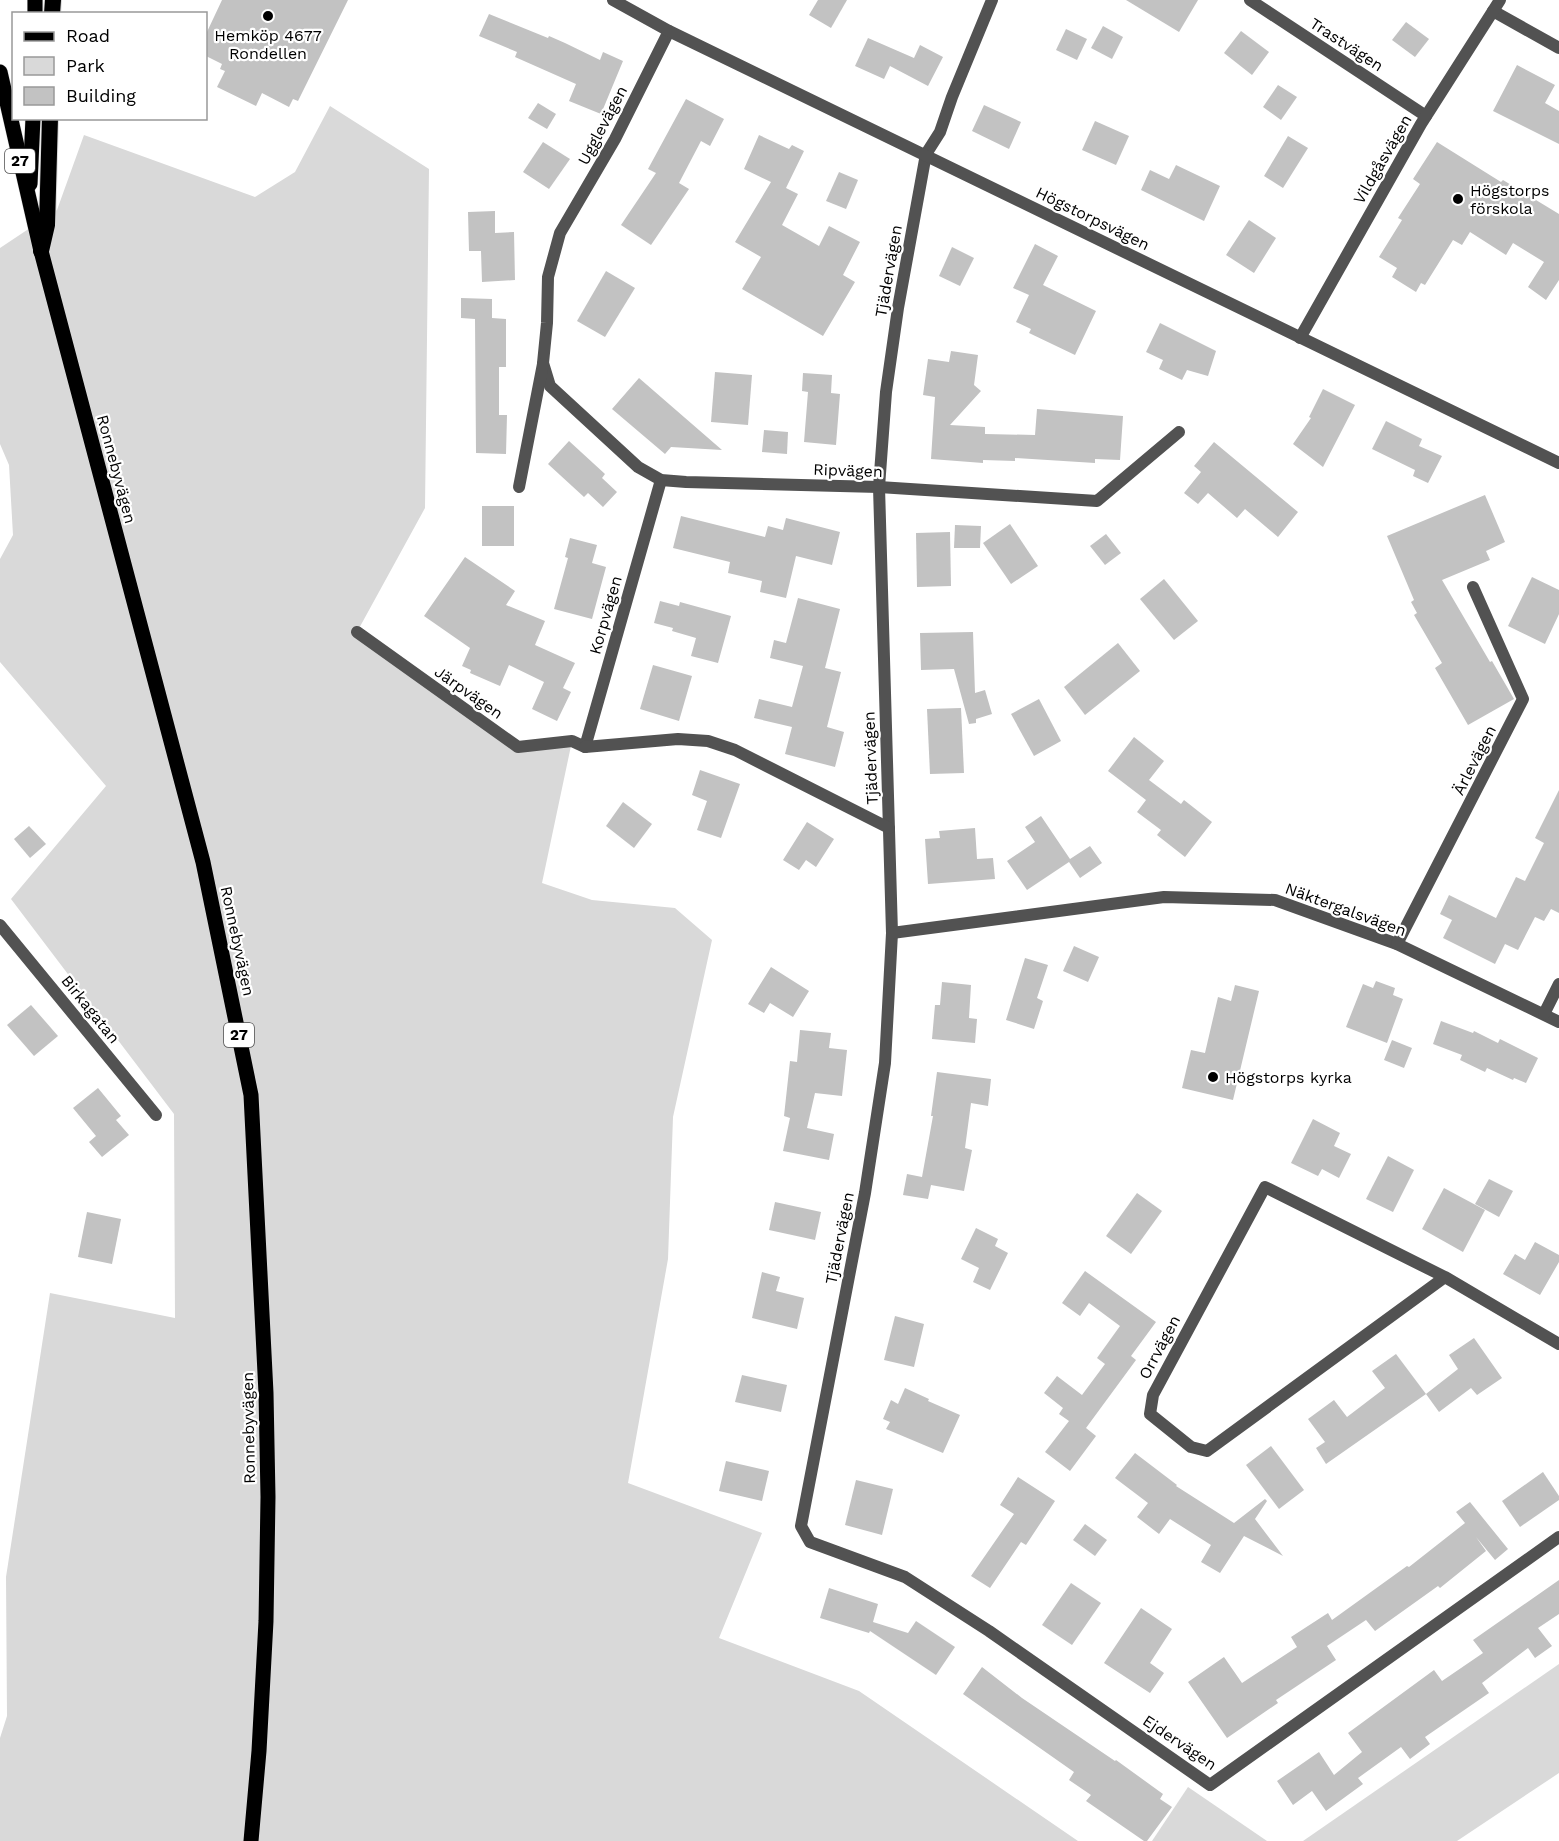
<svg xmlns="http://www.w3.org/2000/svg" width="1559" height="1841" font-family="'Work Sans',sans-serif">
<rect width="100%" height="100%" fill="#fff"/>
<g fill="#d9d9d9">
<path d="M330,106L429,169L425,508L357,632L518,747L572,741L542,883L592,900L675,908L712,940L673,1117L668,1259L628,1483L762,1533L719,1638L859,1691L1078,1841H0V1738L7,1716L6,1577L50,1293L175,1318L174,1114L11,899L106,786L0,662V559L13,535L9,465L0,444V248L57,210L84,135L255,197L295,172Z"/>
<path d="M1559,1664V1773L1457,1841H1303Z"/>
<path d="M1188,1787L1267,1841H1152Z"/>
</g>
<g fill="#c2c2c2">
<path d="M222,0H348L298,101L293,99L289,107L262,93L256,106L217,87L225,71L220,69L222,64L206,56V34Z"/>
<path d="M818,0H847L831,28L809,15Z"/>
<path d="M1126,0H1198L1179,32Z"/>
<path d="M489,14L548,38L549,36L565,43L600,60L603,52L623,61L601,114L569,101L576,84L515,57L517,52L479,36Z"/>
<path d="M1406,22L1429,39L1415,57L1392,40Z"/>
<path d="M1103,26L1123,37L1112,59L1091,48Z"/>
<path d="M1066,29L1087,39L1077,60L1056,50Z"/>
<path d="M1241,31L1269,52L1252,75L1224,53Z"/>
<path d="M868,38L914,58L920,45L943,57L928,86L890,66L884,79L855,66Z"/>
<path d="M1517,65L1555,85L1545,103L1559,111V144L1493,111Z"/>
<path d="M1278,85L1297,97L1281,120L1263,107Z"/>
<path d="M686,99L724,119L710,146L701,141L679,183L689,189L651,245L621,225L656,173L648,169Z"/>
<path d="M538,103L556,114L547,129L528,118Z"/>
<path d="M984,105L1021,122L1009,149L972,131Z"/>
<path d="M1095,121L1129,136L1116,165L1082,150Z"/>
<path d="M759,135L789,149L792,145L804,151L786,188L798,194L782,225L819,246L829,226L860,242L843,275L855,282L823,336L742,289L761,257L735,242L771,182L744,169Z"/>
<path d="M1288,136L1308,148L1283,188L1264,176Z"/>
<path d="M543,142L570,159L549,189L523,172Z"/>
<path d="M1437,142L1501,182L1503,180L1559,214V280L1546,300L1528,287L1544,262L1513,243L1506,255L1470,232L1462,245L1453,240L1425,285L1421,283L1416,292L1392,277L1397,268L1379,257L1402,220L1398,218L1420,184L1413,179Z"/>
<path d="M1176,165L1220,186L1204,221L1141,190L1150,170L1169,179Z"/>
<path d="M839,172L858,180L846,209L826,201Z"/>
<path d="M495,211V233L514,232L515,280L482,282L481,251H469L468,212Z"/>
<path d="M1249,220L1276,238L1254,273L1226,255Z"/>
<path d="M1035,244L1058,256L1043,285L1096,311L1075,355L1029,333L1031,329L1016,322L1029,295L1013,288Z"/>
<path d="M952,247L974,258L960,286L939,276Z"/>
<path d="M606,271L635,288L605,337L577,321Z"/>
<path d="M461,298L492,299V318L506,319V367H499V415H507L506,454L476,453L475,319L461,318Z"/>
<path d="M1160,323L1216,351L1208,376L1187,370L1182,380L1159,369L1163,360L1146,352Z"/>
<path d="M951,351L978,355L974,385L981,391L950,425L985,427V434L1035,435L1037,409L1123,416L1120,460L1095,459V463L1015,458V461L983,460V463L931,459L935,397L923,395L928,359L949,362Z"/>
<path d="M715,372L752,375L748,425L711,422Z"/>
<path d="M803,373L832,375L831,393L840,394L836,445L804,442L808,392L802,391Z"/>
<path d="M639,378L722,450L671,447L665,454L612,409Z"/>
<path d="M1323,389L1355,405L1323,467L1293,444L1311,418L1309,417Z"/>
<path d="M1386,421L1422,439L1419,446L1442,456L1428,483L1413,476L1415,470L1372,449Z"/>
<path d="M764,430L788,432L787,454L762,452Z"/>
<path d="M569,441L605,474L602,478L617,492L603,507L588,493L584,497L548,464Z"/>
<path d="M1214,442L1298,512L1278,537L1245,509L1237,518L1208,493L1198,504L1184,493L1201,472L1194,466Z"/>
<path d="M1485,495L1505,542L1486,551L1490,560L1442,580L1490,662L1492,661L1514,699L1468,725L1435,668L1442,663L1414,615L1417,613L1411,602L1414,600L1387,536Z"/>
<rect x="482" y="506" width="32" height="40"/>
<path d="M681,516L765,537L768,526L783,530L786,518L840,532L832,565L796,556L786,598L760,592L762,581L728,573L730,562L673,548Z"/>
<path d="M1010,524L1038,566L1011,584L983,543Z"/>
<path d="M955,525L981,526L980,548H954Z"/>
<path d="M950,532L951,586L917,587L916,533Z"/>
<path d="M1106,534L1121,553L1105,565L1090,546Z"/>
<path d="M570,538L597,545L592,563L606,567L592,619L554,609L568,558L565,557Z"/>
<path d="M465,557L515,591L506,605L545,621L535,645L575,663L563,688L571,692L557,721L532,709L544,682L509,665L500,686L470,673L471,670L462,666L470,648L424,616Z"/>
<path d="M1532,577L1559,590V614L1545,644L1508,626Z"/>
<path d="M1164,579L1198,621L1174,640L1140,599Z"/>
<path d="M798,598L840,609L825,668L841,672L827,727L844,732L835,767L785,754L792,727L754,718L759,699L792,707L803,666L770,658L774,640L786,643Z"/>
<path d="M660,601L679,606L680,602L731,616L718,663L691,656L696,638L672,631L673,628L654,623Z"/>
<path d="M973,632L975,693L985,690L992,714L976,719V723L969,724L954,669L921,670L920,633Z"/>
<path d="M1118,643L1140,671L1085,715L1064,687Z"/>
<path d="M653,665L692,676L679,721L640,709Z"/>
<path d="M1039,699L1061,741L1034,756L1011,714Z"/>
<path d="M961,708L964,773L930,774L927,709Z"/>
<path d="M1134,737L1164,761L1149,780L1181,804L1184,800L1212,822L1185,857L1157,835L1161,830L1137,812L1146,800L1108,771Z"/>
<path d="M700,770L740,784L721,838L697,830L707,801L692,795Z"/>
<path d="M1559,790V913L1551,909L1544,921L1535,917L1518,950L1505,944L1495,964L1443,938L1452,920L1440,914L1449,895L1496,918L1516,877L1525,881L1544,843L1535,838Z"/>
<path d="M623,802L652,824L634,848L606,826Z"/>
<path d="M1041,816L1070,859L1090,846L1102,863L1080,878L1069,862L1027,890L1007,861L1035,842L1025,827Z"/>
<path d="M807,822L834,839L816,867L806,860L799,870L783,860Z"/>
<path d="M29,826L46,844L30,858L14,839Z"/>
<path d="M975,828L977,859L993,858L995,879L928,884L925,839L940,838L939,831Z"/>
<path d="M1074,946L1099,957L1088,982L1063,971Z"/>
<path d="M1025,958L1048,965L1037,998L1043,1001L1034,1029L1006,1020Z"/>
<path d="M771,967L809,991L793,1017L770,1003L764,1013L748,1004Z"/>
<path d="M1376,981L1395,988L1393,995L1403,999L1387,1043L1346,1027L1363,984L1373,988Z"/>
<path d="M942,982L971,985L969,1018L977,1019L975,1043L932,1039L935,1005H940Z"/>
<path d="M1235,985L1259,991L1233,1100L1182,1088L1191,1050L1205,1053L1218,997L1231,1001Z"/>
<path d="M31,1005L58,1036L34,1056L7,1025Z"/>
<path d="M1441,1021L1473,1033L1474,1031L1498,1043L1500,1039L1538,1058L1526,1083L1514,1078L1513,1080L1487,1068L1485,1072L1460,1060L1462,1055L1433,1044Z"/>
<path d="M800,1030L831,1033L829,1048L847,1050L842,1096L815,1093L807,1128L834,1134L829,1160L783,1151L790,1118L784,1116L790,1061L797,1062Z"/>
<path d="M1392,1040L1412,1048L1404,1068L1384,1060Z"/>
<path d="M937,1072L991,1079L988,1106L971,1103L965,1148L972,1150L964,1191L931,1185L928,1199L903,1195L907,1174L922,1177L933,1116H931Z"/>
<path d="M98,1088L121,1116L116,1120L129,1135L102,1157L89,1142L96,1136L73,1108Z"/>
<path d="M1313,1119L1340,1133L1334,1146L1351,1154L1339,1178L1322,1169L1318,1176L1291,1163Z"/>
<path d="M1388,1156L1414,1170L1393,1212L1366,1199Z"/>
<path d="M1489,1179L1513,1191L1499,1217L1475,1204Z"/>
<path d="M1444,1188L1485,1210L1463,1252L1422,1229Z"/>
<path d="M1137,1193L1162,1211L1131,1254L1106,1236Z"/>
<path d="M775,1202L821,1212L815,1240L769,1230Z"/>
<path d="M87,1212L121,1219L112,1264L78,1257Z"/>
<path d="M976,1228L998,1239L995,1246L1008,1253L990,1290L973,1282L979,1268L961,1259Z"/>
<path d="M1535,1242L1559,1255V1262L1540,1295L1503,1274L1515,1254L1525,1260Z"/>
<path d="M1085,1271L1156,1322L1131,1356L1136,1360L1086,1428L1096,1436L1070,1471L1045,1452L1069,1421L1059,1414L1063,1408L1044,1393L1057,1376L1082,1395L1105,1364L1097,1358L1120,1326L1089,1303L1080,1316L1062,1303Z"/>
<path d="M762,1272L780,1277L776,1291L804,1298L797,1329L752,1318Z"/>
<path d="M895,1316L924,1324L914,1367L884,1360Z"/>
<path d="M1474,1338L1502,1378L1477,1395L1471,1388L1439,1412L1426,1394L1458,1369L1449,1355Z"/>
<path d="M1396,1354L1426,1394L1326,1464L1316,1448L1325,1442L1308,1419L1334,1400L1347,1417L1385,1388L1372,1371Z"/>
<path d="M742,1375L787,1385L781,1412L735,1402Z"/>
<path d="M905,1388L929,1399L928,1401L960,1415L943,1453L886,1429L890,1422L883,1419L891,1400L898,1404Z"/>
<path d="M1271,1446L1304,1490L1279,1509L1246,1465Z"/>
<path d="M1135,1453L1177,1485L1176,1486L1234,1523L1265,1499L1267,1501L1255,1519L1283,1556L1244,1536L1220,1573L1201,1562L1211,1545L1170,1519L1159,1534L1137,1517L1148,1503L1115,1478Z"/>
<path d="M726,1461L769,1471L762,1501L719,1491Z"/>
<path d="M1543,1472L1559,1496V1500L1520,1527L1502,1501Z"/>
<path d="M1018,1477L1055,1501L1026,1545L1021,1542L990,1588L971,1576L1014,1514L1000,1505Z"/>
<path d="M856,1480L893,1489L882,1535L845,1525Z"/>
<path d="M1470,1502L1508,1549L1495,1560L1476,1537L1486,1551L1440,1588L1438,1586L1375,1631L1366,1620L1327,1646L1336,1660L1276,1700L1278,1703L1227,1738L1188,1682L1224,1657L1242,1683L1297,1647L1291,1637L1328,1613L1332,1620L1407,1566L1409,1567L1465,1523L1456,1512Z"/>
<path d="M1085,1524L1107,1540L1095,1556L1073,1540Z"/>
<path d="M1559,1580V1614L1538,1628L1552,1646L1535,1658L1528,1648L1482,1683L1489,1693L1425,1737L1430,1744L1410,1759L1401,1747L1358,1778L1363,1784L1326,1811L1312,1791L1293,1805L1277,1781L1319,1752L1334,1775L1362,1752L1348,1733L1434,1670L1442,1681L1483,1653L1473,1640Z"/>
<path d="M1071,1583L1101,1603L1072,1645L1042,1625Z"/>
<path d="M829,1588L878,1604L873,1622L908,1633L916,1621L955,1647L936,1675L870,1631L869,1633L820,1618Z"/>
<path d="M1141,1608L1172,1629L1150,1663L1164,1673L1150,1693L1104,1663Z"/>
<path d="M982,1667L1022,1698L1115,1761L1116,1760L1163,1794L1160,1799L1172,1807L1147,1841H1144L1086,1801L1091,1795L1069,1780L1074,1772L963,1694Z"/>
</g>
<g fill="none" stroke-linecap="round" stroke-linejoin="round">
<defs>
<g id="primary">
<path d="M35,14V0"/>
<path d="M0,72L41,251L203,862L251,1095L266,1393L268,1497L266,1621L259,1751L251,1841"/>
<path d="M30,184L33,118"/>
</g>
<g id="trunk">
<path d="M52,14L53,0"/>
<path d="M41,251L47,225L50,118"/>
</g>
</defs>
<use href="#primary" stroke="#dbdbdb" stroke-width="16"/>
<use href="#trunk" stroke="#dbdbdb" stroke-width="18"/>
<g stroke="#525252" stroke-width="12">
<path d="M992,0L952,97L940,132L926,154L898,308L886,392L879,487L892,933L885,1063L865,1193L801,1526L810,1542L905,1577L989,1631L1210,1785L1559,1537"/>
<path d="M1250,0L1426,116"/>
<path d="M1493,11L1559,48"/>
<path d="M669,31L615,139L560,233L548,277L547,323L543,363L550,386L638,467L661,480L686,482L879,487L1097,501L1179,432"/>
<path d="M1300,338L1421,124L1500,0"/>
<path d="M519,487L543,364"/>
<path d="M357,632L518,747L572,741L585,747L661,480"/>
<path d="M585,747L678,739L708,741L735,750L889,828"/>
<path d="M0,925L156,1115"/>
<path d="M892,933L1164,897L1275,900L1397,944L1559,1022"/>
<path d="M1397,944L1523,699L1473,587"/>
<path d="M1544,1014L1559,984"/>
<path d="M1445,1277L1207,1451L1191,1447L1150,1414L1153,1395L1265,1187L1445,1277L1559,1344"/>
</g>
<path stroke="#525252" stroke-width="12" d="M613,0L669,31L1559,463"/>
<use href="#primary" stroke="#000" stroke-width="15"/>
<use href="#trunk" stroke="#000" stroke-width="16"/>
</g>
<g fill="#000" stroke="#fff" stroke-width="2">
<circle cx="268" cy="16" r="6"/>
<circle cx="1458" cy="199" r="6"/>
<circle cx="1213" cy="1077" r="6"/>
</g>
<g text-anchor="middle" stroke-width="4.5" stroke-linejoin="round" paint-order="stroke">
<g fill="#fff" stroke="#4c4c4c" stroke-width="1.5">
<rect x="5" y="149" width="30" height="24" rx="4.5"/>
<rect x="224" y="1023" width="30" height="24" rx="4.5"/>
</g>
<g font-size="15" font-weight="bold" fill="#000">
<text x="20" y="166">27</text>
<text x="239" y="1040">27</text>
</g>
<g font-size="16" fill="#000" stroke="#fff" text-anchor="start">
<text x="268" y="41" text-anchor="middle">Hemköp 4677<tspan x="268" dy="18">Rondellen</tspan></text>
<text x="1470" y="196">Högstorps<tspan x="1470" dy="18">förskola</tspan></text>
<text x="1225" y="1083">Högstorps kyrka</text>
</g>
<g font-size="16" fill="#000" stroke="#fff">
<text transform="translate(1347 44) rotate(33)" y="6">Trastvägen</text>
<text transform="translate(602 125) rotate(-62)" y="6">Ugglevägen</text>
<text transform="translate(1382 159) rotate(-60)" y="6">Vildgåsvägen</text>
<text transform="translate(1093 218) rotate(26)" y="6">Högstorpsvägen</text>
<text transform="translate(888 271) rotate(-80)" y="6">Tjädervägen</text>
<text transform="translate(117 469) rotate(75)" y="6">Ronnebyvägen</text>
<text transform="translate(848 470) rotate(2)" y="6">Ripvägen</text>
<text transform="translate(605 615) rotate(-74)" y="6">Korpvägen</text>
<text transform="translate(469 692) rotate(35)" y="6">Järpvägen</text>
<text transform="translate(870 758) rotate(-92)" y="6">Tjädervägen</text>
<text transform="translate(1474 760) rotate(-63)" y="6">Ärlevägen</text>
<text transform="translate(1346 909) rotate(20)" y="6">Näktergalsvägen</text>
<text transform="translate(238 941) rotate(78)" y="6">Ronnebyvägen</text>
<text transform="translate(91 1009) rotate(51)" y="6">Birkagatan</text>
<text transform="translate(839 1238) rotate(-79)" y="6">Tjädervägen</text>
<text transform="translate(1159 1347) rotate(-62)" y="6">Orrvägen</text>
<text transform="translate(248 1428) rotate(-91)" y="6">Ronnebyvägen</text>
<text transform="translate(1180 1742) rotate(34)" y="6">Ejdervägen</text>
</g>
</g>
<rect x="12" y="12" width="195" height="108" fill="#ffffff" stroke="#999999" stroke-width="1.5"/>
<rect x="24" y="32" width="30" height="9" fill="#000000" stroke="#999999" stroke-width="1.5"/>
<text x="66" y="42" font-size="18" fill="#000000">Road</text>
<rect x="24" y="57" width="30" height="18" fill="#d9d9d9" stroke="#999999" stroke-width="1.5"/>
<text x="66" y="72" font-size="18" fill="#000000">Park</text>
<rect x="24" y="87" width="30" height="18" fill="#c2c2c2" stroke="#999999" stroke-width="1.5"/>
<text x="66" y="102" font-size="18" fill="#000000">Building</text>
</svg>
